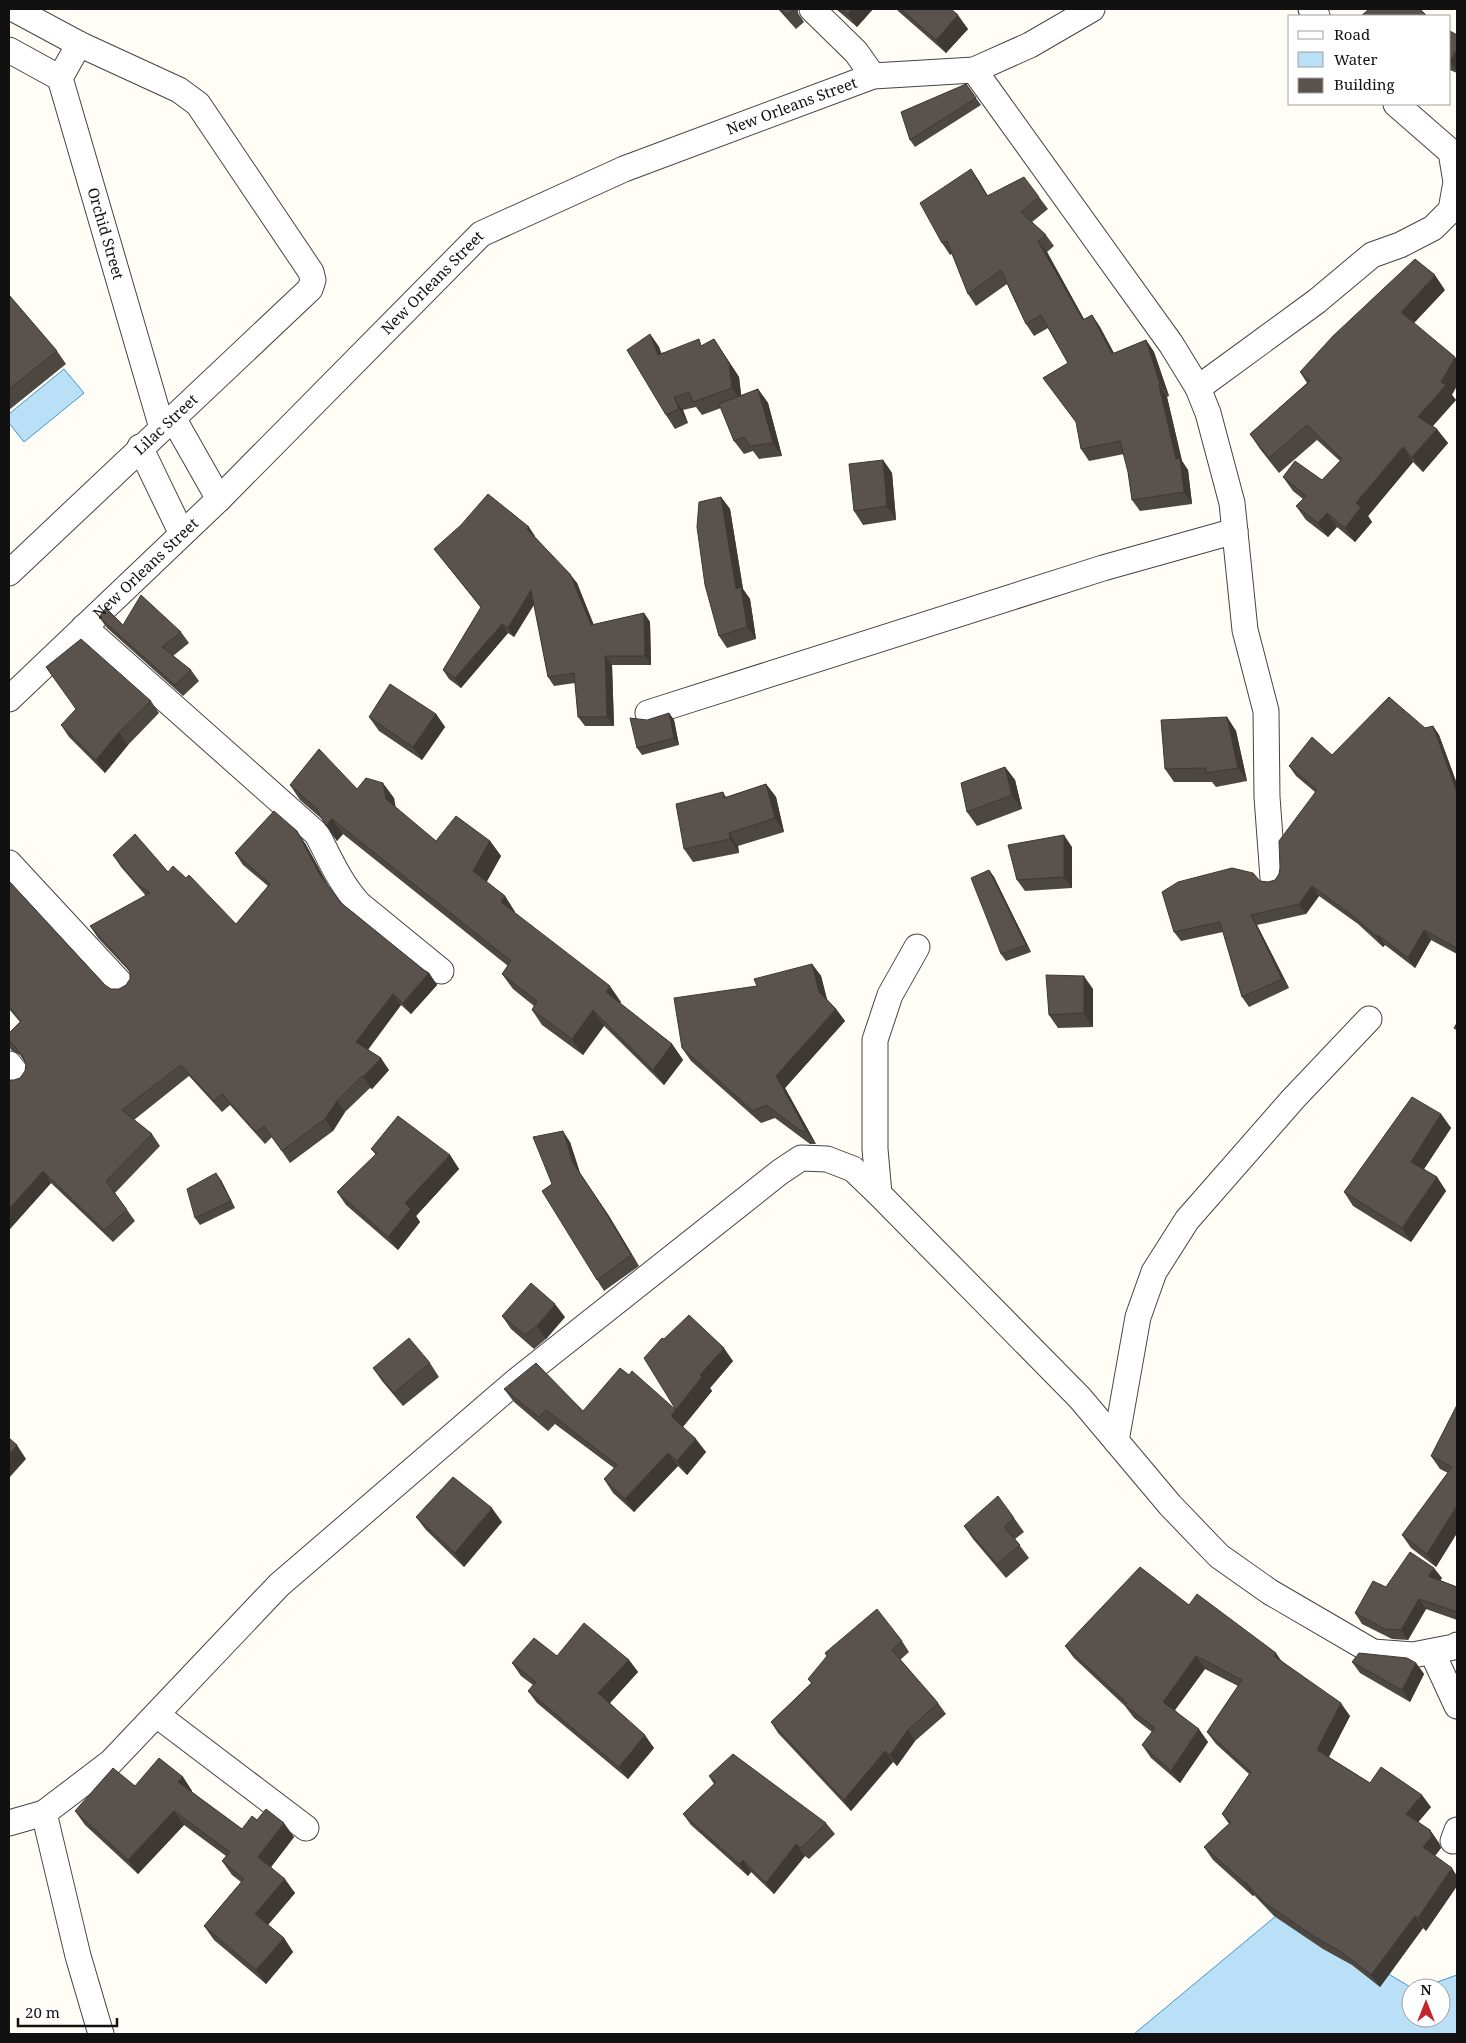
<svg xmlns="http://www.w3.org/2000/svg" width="1466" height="2043" font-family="'Noto Serif',serif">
<rect width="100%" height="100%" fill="#fffdf5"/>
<g fill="#b9e0f7" stroke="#3f96cf">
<path d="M64,369L84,393L24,442L9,423V414Z"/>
<path d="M1282,1911L1412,1988L1411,2018H1441V1988H1421L1457,1975V2034H1134Z"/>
</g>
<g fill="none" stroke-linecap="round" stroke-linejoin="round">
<defs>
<g id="minor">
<path d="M812,9L856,52L873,76"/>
<path d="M1311,9L1317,16"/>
<path id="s1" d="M79,44L60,78L162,428"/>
<path d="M9,50L60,78"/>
<path d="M974,70L1171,344L1198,388L1208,413L1232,503L1245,630L1266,711L1267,797L1273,878"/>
<path d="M1198,388L1317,301L1372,255L1400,245L1433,228L1451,210L1456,182L1451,152L1396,104"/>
<path d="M173,418L219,499"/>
<path d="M140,447L182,534"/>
<path id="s2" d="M9,573L310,289L313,280L311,272L198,104L179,90L79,44L14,9"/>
<path d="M84,627L317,834C330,859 340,883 359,904L441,971"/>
<path id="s3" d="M9,699L219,499L481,234L624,169L873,76L974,70L1030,45L1092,9"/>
<path d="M648,713L1103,568L1235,531"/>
<path d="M9,863L124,987"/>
<path d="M9,1064L20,1078"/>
<path d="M879,1194L875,1149V1040L890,995L917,947"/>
<path d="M1116,1441L1138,1317L1154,1272L1187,1220L1293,1099L1369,1019"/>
<path d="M1432,1652L1457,1706"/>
<path d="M157,1715L306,1828"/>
<path d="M44,1813L78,1956L101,2034"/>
<path d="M9,1823L44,1813L111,1762L279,1585L515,1382L780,1172L801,1158L827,1159L853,1169L879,1194L1080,1398L1170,1505L1219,1556L1270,1592L1373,1652L1413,1655L1454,1647L1457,1645"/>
<path d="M1453,1841L1457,1830"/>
</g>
</defs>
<use href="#minor" stroke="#444" stroke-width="27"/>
<use href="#minor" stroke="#fff" stroke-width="25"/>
</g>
<g fill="#4d4742">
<path d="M778,9H798V13L804,22L796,29Z"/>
<path d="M836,9H873L857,27Z"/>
<path d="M897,9H951L968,29L946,53L898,11Z"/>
<path d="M1450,31L1457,35V73L1450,70Z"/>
<path d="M966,84L981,105L915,147L910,140Z"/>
<path d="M971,169L979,181L988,196L1039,197L1048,209L1032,222L1046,235L1054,246L1047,252L1084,319L1092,315L1100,327L1114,353L1146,340L1154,352L1169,396L1167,397L1182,461L1188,470L1192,504L1140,511L1132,500L1128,472L1124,454L1089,461L1081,449L1077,423L1043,378L1068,363L1048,328L1034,336L1026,324L1007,284L976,306L968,294L952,254L950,255L942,243Z"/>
<path d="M1445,290L1414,323L1452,395L1456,400L1433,426L1448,443L1423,472L1413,462L1368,516L1372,522L1355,542L1337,527L1328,537L1306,520L1296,506L1303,499L1293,491L1283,477L1322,480L1340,461L1317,440L1279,473L1260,449L1250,434L1307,383L1300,372Z"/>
<path d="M9,295L57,351L66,364L9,410Z"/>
<path d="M650,334L659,347L661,353L703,345L714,339L739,377L741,396L758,389L768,403L782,456L759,459L753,451L744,454L734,441L721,408L702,415L696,407L683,410L688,423L675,429L666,415Z"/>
<path d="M883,460L892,473L896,520L863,525L854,511Z"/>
<path d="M721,497L730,509L743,589L750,599L756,639L727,648L719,636Z"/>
<path d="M535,536V537L577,583L594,625L644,613L650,622L651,665H612L614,726H585L578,717L575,683L554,686L548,677L534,605L514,637L508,633L461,688L449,679L443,670L481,608L434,549Z"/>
<path d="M99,617L123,625L181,632L189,643L173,656L191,670L199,681L183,696L107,628Z"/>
<path d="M151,701L159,713L128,745L105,773L69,737L61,725Z"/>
<path d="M669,713L674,720L679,745L642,755L637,748Z"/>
<path d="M436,714L445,727L422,760L379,731L369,717Z"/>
<path d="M1227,717L1236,731L1247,781L1216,787L1212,782H1174L1165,769Z"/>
<path d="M1433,726L1439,735L1457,784V954L1431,940L1415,968L1385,945L1383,947L1358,924L1319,896L1306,914L1257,925L1289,988L1249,1007L1242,997L1223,932L1181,941L1174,932L1260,881L1268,882L1275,880L1279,874L1280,868L1315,792L1296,776L1289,766Z"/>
<path d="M1005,767L1015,780L1022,809L977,826L967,812Z"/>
<path d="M766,784L776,797L784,832L738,846L739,853L693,862L684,849L723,792L726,797Z"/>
<path d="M290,785L357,789L394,798L395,807L436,841H490L501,856L486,882L505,896L515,912V913L621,1002L619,1003L672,1044L683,1060L664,1085L604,1026L583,1055L542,1025L532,1010L534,1006L513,989L502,974L508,966L343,834L337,841L323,820L300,800Z"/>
<path d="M305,843L328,885L340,902L424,970L429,973L437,985L411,1014L401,1005L368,1050L389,1070L372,1089L370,1088L345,1112L333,1131L290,1163L272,1137L265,1144L230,1105L222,1112L189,1076L134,1120L152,1134L160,1146L115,1193L135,1221L113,1242L51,1183L9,1230L14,1080L20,1078L25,1071L26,1064L20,1055L11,1050L9,1046V1033L20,1022L9,1009V881L105,985L111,989H119L126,985L130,979V972L98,938L90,926L146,896L121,867L113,855L168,872L236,924L268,886L243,865L235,853Z"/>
<path d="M1072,847V888L1025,891L1017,880Z"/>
<path d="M989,870L994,877L1031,952L1006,961L1001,954Z"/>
<path d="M812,964L821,976L827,999L836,1009L845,1021L785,1088L816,1144H810L775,1118L761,1123L691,1061L682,1048L757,986Z"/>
<path d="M1093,989V1027L1058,1028L1049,1015Z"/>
<path d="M1441,1114L1451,1128L1424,1169L1437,1177L1446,1191L1411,1242L1353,1206L1344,1192Z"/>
<path d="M570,1142L580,1173L609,1216L639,1266L604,1291L597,1280L552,1184Z"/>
<path d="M371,1149L450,1155L459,1169L416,1216L420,1222L398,1250L346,1205L337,1192L376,1155Z"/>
<path d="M221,1180L235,1208L200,1225L195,1218Z"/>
<path d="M502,1316L565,1317L546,1339L534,1349L511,1329Z"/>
<path d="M664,1339L733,1361L710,1388L712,1391L683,1427L706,1452L687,1475L678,1466L634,1512L613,1493L604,1479L614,1468L555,1424L548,1431L514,1402L504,1389L583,1411L629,1375L676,1410Z"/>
<path d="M430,1363L439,1377L403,1406L382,1381L373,1368Z"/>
<path d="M1457,1405V1533L1436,1567L1411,1548L1402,1535L1448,1473L1440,1469L1431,1456Z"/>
<path d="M416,1517L502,1522L464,1567L426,1530Z"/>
<path d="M1014,1518L1024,1532L1015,1539L1029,1558L1006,1578L973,1539L964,1526Z"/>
<path d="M1442,1578L1440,1580L1457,1587V1620L1426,1609L1408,1640L1392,1639L1362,1624L1355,1613L1386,1587Z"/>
<path d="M1189,1605L1283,1662L1350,1716L1329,1757L1370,1783L1431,1807L1418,1822L1430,1830L1439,1843L1441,1848L1435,1856L1457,1876V1886L1426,1931L1423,1928L1380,1987L1352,1965L1323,1949L1274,1916L1254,1895L1253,1896L1213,1860L1204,1847L1229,1824L1222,1814L1249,1774L1216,1744L1207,1732L1238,1686L1205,1669L1175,1710L1208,1742L1180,1783L1151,1758L1142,1745L1152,1732L1134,1718L1125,1706L1074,1658L1065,1646Z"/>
<path d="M902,1641L909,1652L900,1660L938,1703L946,1714L915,1741L897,1766L893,1762L851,1811L778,1733L771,1722L811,1683L808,1679Z"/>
<path d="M557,1656L629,1660L638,1672L610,1703L654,1748L628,1779L537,1703L528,1691L533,1685L521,1676L512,1663Z"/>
<path d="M1352,1662L1416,1663L1424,1674L1410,1702L1360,1673Z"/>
<path d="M709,1776L826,1823L835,1834L809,1859L805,1856L774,1894L751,1872L748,1876L691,1825L683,1814L714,1784Z"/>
<path d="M183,1777L192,1791V1792L242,1829L257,1820L294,1837L271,1867L295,1893L268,1925L284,1938L293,1952L266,1984L214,1940L204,1926L241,1882L232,1875L222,1861L226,1856L184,1825L138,1874L85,1825L75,1811L135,1786Z"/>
</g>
<g fill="#3f3936">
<path d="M852,9H873L857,27L848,14Z"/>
<path d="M958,15L968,29L946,53L936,40Z"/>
<path d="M1457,49V72L1450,62Z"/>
<path d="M971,169L979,181L995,208L987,196Z"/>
<path d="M1038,241L1047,252L1091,332L1083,320Z"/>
<path d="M1435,275L1445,290L1411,326L1401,312Z"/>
<path d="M1092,315L1100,327L1120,365L1112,354Z"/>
<path d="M650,334L659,347L667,368L658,355Z"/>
<path d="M714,339L739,377L742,401L732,388Z"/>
<path d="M1146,340L1154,352L1169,396L1160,384Z"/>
<path d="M1455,357L1457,360V386L1452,395L1456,400L1428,431L1418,417L1441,382Z"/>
<path d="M1159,385L1167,397L1182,461L1188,470L1192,504L1184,492Z"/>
<path d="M758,389L768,403L782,456L773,443Z"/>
<path d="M674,397L683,410L688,423L679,409Z"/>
<path d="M1437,429L1448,443L1423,472L1412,457Z"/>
<path d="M1403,447L1413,462L1368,516L1372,522L1355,542L1345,528L1356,503Z"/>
<path d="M883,460L892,473L896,520L887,506Z"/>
<path d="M721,497L730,509L743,589L750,599L756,639L747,627L736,589Z"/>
<path d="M1327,513L1337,527L1328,537L1318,523Z"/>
<path d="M529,527L535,536L534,538L527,529Z"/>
<path d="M570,574L577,583L597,634L591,625Z"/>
<path d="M531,590L537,599L514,637L508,628Z"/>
<path d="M644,613L650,622L651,665L645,656Z"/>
<path d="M502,624L508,633L461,688L455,678Z"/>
<path d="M605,656L612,665L614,726L607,717Z"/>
<path d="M669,713L674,720L679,745L674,738Z"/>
<path d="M436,714L445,727L422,760L413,747Z"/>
<path d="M1227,717L1236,731L1247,781L1238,768Z"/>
<path d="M1433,726L1439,735L1457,784V792Z"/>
<path d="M119,732L128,745L105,773L96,760Z"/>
<path d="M1005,767L1015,780L1022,809L1012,795Z"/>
<path d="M383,783L394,798L397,814L386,799Z"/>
<path d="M766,784L776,797L784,832L775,818Z"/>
<path d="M332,819L343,834L337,841L326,826Z"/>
<path d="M297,831L305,843L329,887L320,875Z"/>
<path d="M729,833L738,846L739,853L730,839Z"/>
<path d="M1064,835L1072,847V888L1064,877Z"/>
<path d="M490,841L501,856L484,887L473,871Z"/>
<path d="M989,870L994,877L1031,952L1026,945Z"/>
<path d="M1312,886L1319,896L1306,914L1299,904Z"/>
<path d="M505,896L515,912L511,917L501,902Z"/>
<path d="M1251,915L1257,925L1289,988L1282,979Z"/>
<path d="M1424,930L1431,940L1415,968L1408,958Z"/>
<path d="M1378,935L1385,945L1383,947L1377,937Z"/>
<path d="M812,964L821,976L828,1004L819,992Z"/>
<path d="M429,973L437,985L411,1014L403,1003Z"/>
<path d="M1084,976L1093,989V1027L1084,1013Z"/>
<path d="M610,986L621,1002L616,1008L606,992Z"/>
<path d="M393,994L401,1005L364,1054L356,1042Z"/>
<path d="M836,1009L845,1021L785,1088L816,1144L807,1132L776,1076Z"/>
<path d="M593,1010L604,1026L583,1055L572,1039Z"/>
<path d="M672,1044L683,1060L664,1085L653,1070Z"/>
<path d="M381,1058L389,1070L372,1089L363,1077Z"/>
<path d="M337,1101L345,1112L333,1131L325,1119Z"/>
<path d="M1441,1114L1451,1128L1420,1175L1411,1162Z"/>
<path d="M563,1131L570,1142L580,1173L609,1216L639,1266L573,1163Z"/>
<path d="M450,1155L459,1169L416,1216L420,1222L398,1250L388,1237L405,1203Z"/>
<path d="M43,1171L51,1183L9,1230V1209Z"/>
<path d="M216,1173L221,1180L235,1208L231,1201Z"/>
<path d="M1437,1177L1446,1191L1411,1242L1402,1228Z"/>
<path d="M555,1304L565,1317L546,1339L537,1326Z"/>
<path d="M724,1348L733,1361L710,1388L712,1391L680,1430L671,1416L700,1375Z"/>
<path d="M696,1439L706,1452L687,1475L677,1461Z"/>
<path d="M17,1445L26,1459L9,1478V1454Z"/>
<path d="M668,1453L678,1466L634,1512L625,1499Z"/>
<path d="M1457,1506V1533L1436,1567L1427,1554Z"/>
<path d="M492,1508L502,1522L464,1567L455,1553Z"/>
<path d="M1434,1568L1442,1578L1436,1586L1428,1576Z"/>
<path d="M1419,1599L1426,1609L1408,1640L1401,1630Z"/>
<path d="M1276,1653L1285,1666L1274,1656Z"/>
<path d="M1196,1656L1205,1669L1172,1714L1163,1702Z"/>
<path d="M629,1660L638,1672L607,1706L598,1693Z"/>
<path d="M1416,1663L1424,1674L1410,1702L1402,1690Z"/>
<path d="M1341,1703L1350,1716L1326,1762L1317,1750Z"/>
<path d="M1199,1729L1208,1742L1180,1783L1171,1771Z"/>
<path d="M908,1730L915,1741L897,1766L890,1755Z"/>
<path d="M645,1735L654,1748L628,1779L619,1767Z"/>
<path d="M885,1751L893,1762L851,1811L844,1800Z"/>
<path d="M183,1777L192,1791L188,1797L178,1782Z"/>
<path d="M1422,1795L1431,1807L1415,1826L1406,1814Z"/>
<path d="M174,1811L184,1825L138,1874L128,1860Z"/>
<path d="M284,1823L294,1837L268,1871L258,1857Z"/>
<path d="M1430,1830L1439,1843L1441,1848L1432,1859L1423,1847Z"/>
<path d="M796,1844L805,1856L774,1894L766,1883Z"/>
<path d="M743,1860L751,1872L748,1876L739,1864Z"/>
<path d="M1452,1868L1457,1876V1886L1426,1931L1418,1918Z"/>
<path d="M285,1879L295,1893L265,1928L255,1914Z"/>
<path d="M1245,1882L1254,1895L1253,1896L1245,1883Z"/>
<path d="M1415,1916L1423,1928L1380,1987L1371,1975Z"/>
<path d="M284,1938L293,1952L266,1984L256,1970Z"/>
</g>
<g fill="#5a524d" stroke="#3f3936">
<path d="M781,9H795L787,15Z"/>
<path d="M842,9H852L848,14Z"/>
<path d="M901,9H951L958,15L936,40Z"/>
<path d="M1369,9H1420L1427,16H1361Z"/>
<path d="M1450,31L1457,35V49L1450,62Z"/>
<path d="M966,84L976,98L910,140L901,112Z"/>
<path d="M971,169L987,196L1024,177L1039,197L1021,212L1046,235L1038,241L1083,320L1092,315L1112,354L1146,340L1160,384L1159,385L1176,459L1180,458L1184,492L1132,500L1128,472L1120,441L1081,449L1076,422L1043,378L1068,363L1041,315L1026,324L1001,270L968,294L947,241L942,243L920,203Z"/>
<path d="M1415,259L1435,275L1401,312L1455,357L1441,382L1446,385L1418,417L1437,429L1412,457L1403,447L1356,503L1361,507L1345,528L1327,513L1318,523L1296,506L1306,496L1283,477L1295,461L1322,480L1342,459L1307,425L1269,458L1250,434L1310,381L1300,372L1333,336Z"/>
<path d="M9,295L57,351L9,389Z"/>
<path d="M650,334L658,355L699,339L701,346L714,339L729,363L732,388L693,402L689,392L674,397L679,409L666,415L627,350Z"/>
<path d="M758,389L773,443L750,446L744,437L734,441L719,404Z"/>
<path d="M883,460L887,506L854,511L849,464Z"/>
<path d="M488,494L529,527L527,529L570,574L591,625L644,613L645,656H605L607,717H578L574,673L548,677L531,590L508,628L502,624L455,678L443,670L481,607L434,549L461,525Z"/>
<path d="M721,497L736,589L741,587L747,627L719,636L705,585L697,527L699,502Z"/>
<path d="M141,595L181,632L162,647L191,670L175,685L99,617L106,608L123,625Z"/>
<path d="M81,639L151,701L119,732L96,760L61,725L76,709L46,667Z"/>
<path d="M390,684L436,714L413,747L369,717Z"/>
<path d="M1389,697L1425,728L1433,726L1457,792V948L1424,930L1408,958L1378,935L1377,937L1352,915L1312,886L1299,904L1251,915L1282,979L1242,997L1220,922L1174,932L1162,892L1178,882L1232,868L1253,873L1260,881L1268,882L1275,880L1279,874L1280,868L1279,841L1317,790L1289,766L1312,737L1332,755Z"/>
<path d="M669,713L674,738L637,748L630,718L647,720Z"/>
<path d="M1227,717L1238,768L1206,773V768L1165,769L1161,720Z"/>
<path d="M319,749L357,789L366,778L383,783L386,799L436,841L456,816L490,841L473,871L505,896L501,902L610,986L606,992L672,1044L653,1070L593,1010L572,1039L532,1010L537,1001L502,974L511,961L332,819L326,826L316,808L290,785Z"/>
<path d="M1005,767L1012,795L967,812L961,783Z"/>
<path d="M766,784L775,818L729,833L730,839L684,849L676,804L723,792L724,798Z"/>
<path d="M274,811L297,831L320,875L340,902L424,970L429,973L403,1003L393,994L356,1042L381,1058L363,1077L362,1076L337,1101L325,1119L282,1151L264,1126L256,1132L222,1094L214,1101L181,1065L122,1110L152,1134L106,1181L127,1210L104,1230L43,1171L9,1209V1080H14L20,1078L25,1071L26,1064L23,1057L12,1043L9,1041V1033L21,1021L9,1007V881L105,985L111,989H119L126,985L130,979V972L126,966L90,926L150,893L136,883L113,855L135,834L168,872L173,866L186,878L189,875L236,924L270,884L235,853Z"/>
<path d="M1064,835V877L1017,880L1008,845Z"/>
<path d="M989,870L1026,945L1001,954L971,878Z"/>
<path d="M812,964L819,992L836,1009L776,1076L807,1132L801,1131L766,1105L753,1111L682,1048L674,998L757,986L754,979Z"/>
<path d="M1046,975L1084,976V1013L1049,1015Z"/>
<path d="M1457,1023V1030L1454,1028Z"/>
<path d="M1412,1097L1441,1114L1411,1162L1437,1177L1402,1228L1344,1192Z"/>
<path d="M398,1116L450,1155L405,1203L411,1209L388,1237L337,1192L377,1153L371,1149Z"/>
<path d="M563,1131L573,1163L601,1205L631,1255L597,1280L542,1191L552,1184L533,1137Z"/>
<path d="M216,1173L231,1201L195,1218L187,1189Z"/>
<path d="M531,1283L555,1304L537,1326L525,1335L502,1316Z"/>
<path d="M689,1315L724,1348L700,1375L702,1377L671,1416L696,1439L677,1461L668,1453L625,1499L604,1479L617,1465L546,1410L539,1417L504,1389L536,1363L583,1411L620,1368L629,1375L632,1371L676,1410L644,1358L662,1338L664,1339Z"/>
<path d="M409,1338L430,1363L394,1393L373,1368Z"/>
<path d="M1457,1405V1506L1427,1554L1402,1535L1452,1467L1431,1456Z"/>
<path d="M9,1438L17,1445L9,1454Z"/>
<path d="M453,1477L492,1508L455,1553L416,1517Z"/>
<path d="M998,1496L1014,1518L1004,1527L1020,1545L997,1564L964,1526Z"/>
<path d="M1410,1552L1434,1568L1428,1576L1457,1587V1612L1419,1599L1401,1630L1385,1629L1355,1613L1373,1581L1386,1587Z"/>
<path d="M1140,1567L1189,1605L1197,1594L1276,1653L1274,1656L1341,1703L1317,1750L1370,1783L1381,1767L1422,1795L1406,1814L1430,1830L1432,1836L1423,1847L1452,1868L1418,1918L1415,1916L1371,1975L1343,1953L1315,1937L1265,1903L1245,1882V1883L1204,1847L1231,1822L1222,1814L1251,1772L1207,1732L1242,1680L1196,1656L1163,1702L1199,1729L1171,1771L1142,1745L1155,1728L1125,1705L1127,1703L1065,1646Z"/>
<path d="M877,1609L902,1641L892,1650L938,1703L908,1730L890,1755L885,1751L844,1800L771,1722L812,1683L808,1679L827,1656L825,1653Z"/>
<path d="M584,1623L629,1660L598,1693L645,1735L619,1767L528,1691L536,1682L512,1663L534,1638L557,1656Z"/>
<path d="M1359,1653L1407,1658L1416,1663L1402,1690L1352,1662Z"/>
<path d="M733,1754L826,1823L801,1848L796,1844L766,1883L743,1860L739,1864L683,1814L716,1782L709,1776Z"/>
<path d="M159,1758L183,1777L178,1782L242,1829L252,1816L257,1820L266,1809L284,1823L258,1857L285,1879L255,1914L284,1938L256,1970L204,1926L244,1879L222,1861L230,1852L174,1811L128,1860L75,1811L113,1768L135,1786Z"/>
</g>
<g text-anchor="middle" stroke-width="5" stroke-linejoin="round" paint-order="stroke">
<g font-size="15" fill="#111" stroke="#fff">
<text dy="5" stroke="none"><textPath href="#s3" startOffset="999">New Orleans Street</textPath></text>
<text dy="5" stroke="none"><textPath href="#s1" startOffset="201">Orchid Street</textPath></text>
<text dy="5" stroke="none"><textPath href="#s3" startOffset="594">New Orleans Street</textPath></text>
<text dy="5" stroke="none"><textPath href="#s2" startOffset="216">Lilac Street</textPath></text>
<text dy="5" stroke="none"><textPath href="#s3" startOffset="189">New Orleans Street</textPath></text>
</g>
</g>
<rect width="1466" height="2043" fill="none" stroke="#111111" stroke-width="20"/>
<rect x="1288" y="15" width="162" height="90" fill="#ffffff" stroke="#a0a0a0"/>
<rect x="1298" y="31" width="25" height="8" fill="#ffffff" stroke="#a0a0a0"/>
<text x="1334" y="40" font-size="15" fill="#111111">Road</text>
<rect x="1298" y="52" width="25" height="15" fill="#b9e0f7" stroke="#a0a0a0"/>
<text x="1334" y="65" font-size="15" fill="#111111">Water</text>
<rect x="1298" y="78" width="25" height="15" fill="#5a524d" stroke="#a0a0a0"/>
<text x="1334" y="90" font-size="15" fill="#111111">Building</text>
<g transform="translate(1426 2003)"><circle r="24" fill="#ffffff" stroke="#a0a0a0"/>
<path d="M0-4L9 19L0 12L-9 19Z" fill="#c4262e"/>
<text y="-8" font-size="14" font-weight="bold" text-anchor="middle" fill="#111111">N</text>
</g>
<path d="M18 2018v8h99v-8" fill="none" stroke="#111111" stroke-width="2.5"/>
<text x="25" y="2018" font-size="15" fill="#111111" stroke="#ffffff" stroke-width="4" paint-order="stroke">20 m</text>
</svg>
